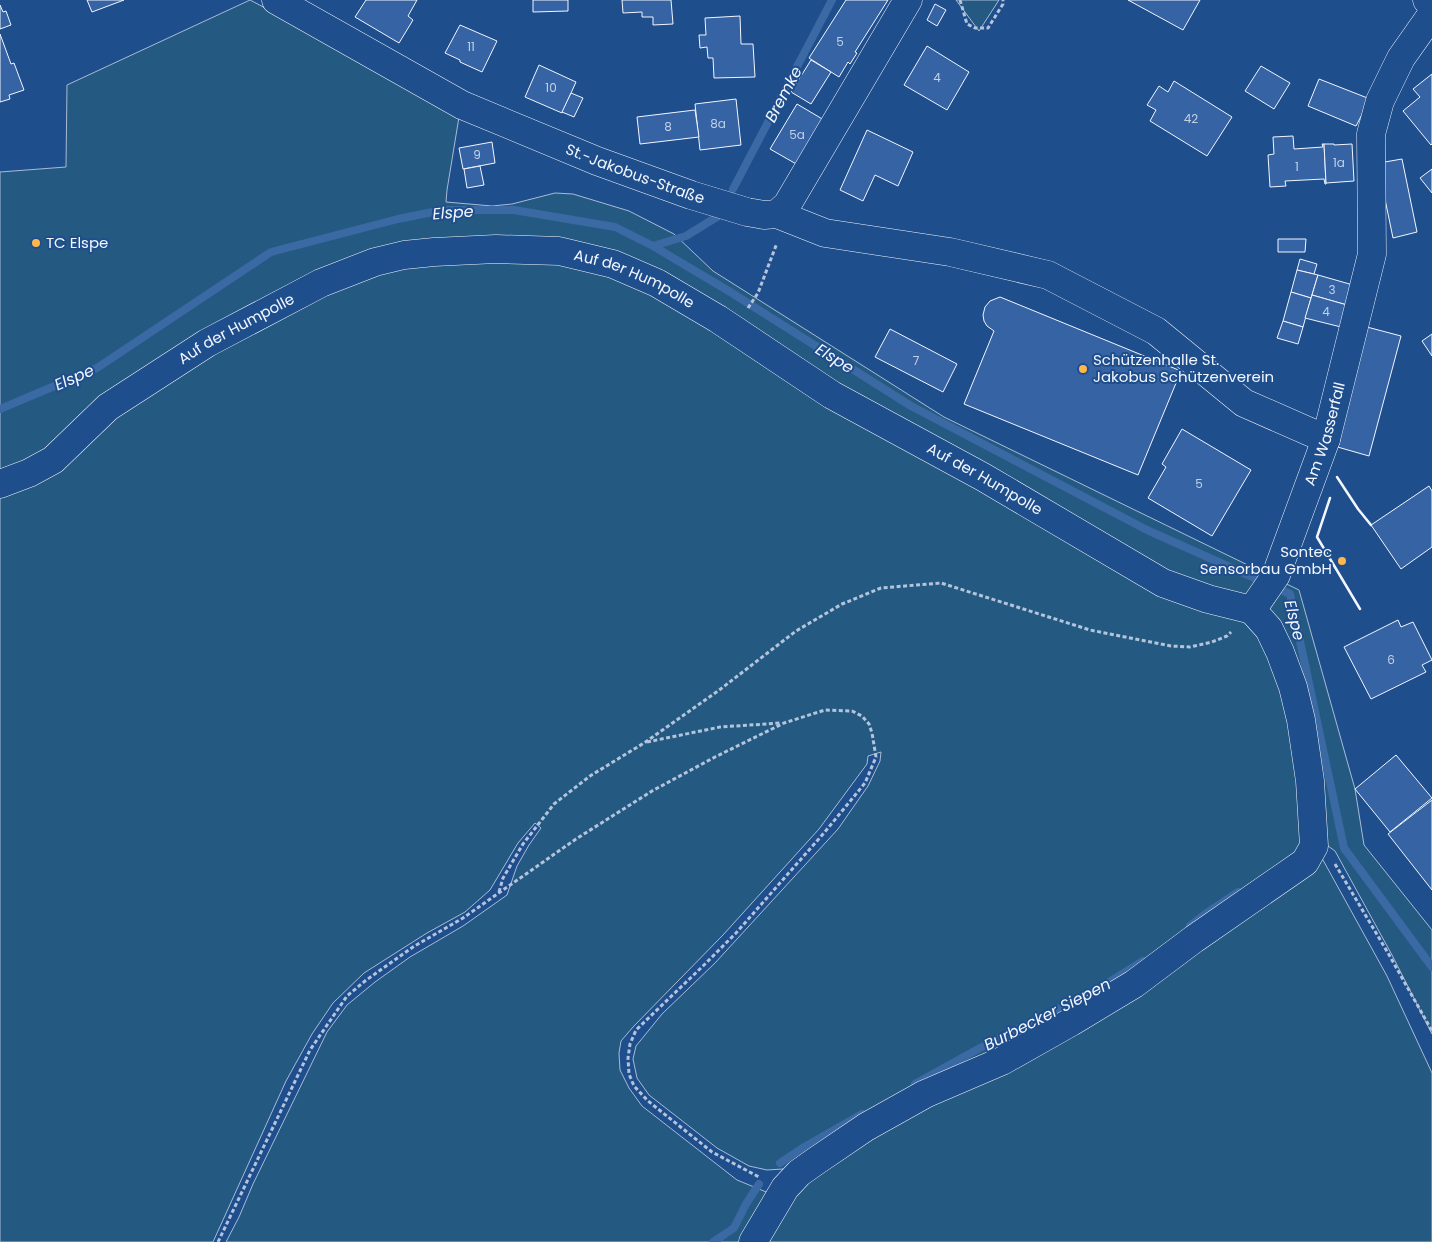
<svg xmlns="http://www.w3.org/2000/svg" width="1432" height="1242" font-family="Poppins,sans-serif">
<rect width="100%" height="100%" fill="#1f4e8c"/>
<g fill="#245a82" stroke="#a8bbd7">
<path d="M250,0L460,111L447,190L446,202L492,206L512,204L555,193L573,194L629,211L674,234L713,271L944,417L1299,590L1355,789L1364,845L1432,930V1034L1392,955L1335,851L1307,831L1387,976L1432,1073V1242H760L789,1196L783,1169L767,1170L749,1166L717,1148L649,1095L637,1078L633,1059L636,1046L662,1014L715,963L838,829L868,786L880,761L881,752L868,756L867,764L819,829L723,935L633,1027L621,1041L619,1053L620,1070L629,1088L642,1106L737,1180L771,1194L748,1242H226L239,1217L253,1184L327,1032L347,1005L375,982L410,957L463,926L507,895L517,866L529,845L541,828L535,823L518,843L490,890L465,912L427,933L364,973L333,1003L312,1034L286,1081L213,1242H0V172L66,167L67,85Z"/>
<path d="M956,0H999L979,31Z"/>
</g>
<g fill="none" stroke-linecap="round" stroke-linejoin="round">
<g stroke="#3b69a3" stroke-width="8">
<path d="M733,189L832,0"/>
<path d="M653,246L686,236L720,215"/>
<path d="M0,409L97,368L271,252L398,219L443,210H514L615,227L653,246L732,293L911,406L1147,530L1290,594L1344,848L1432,967"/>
<path d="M1190,926L1208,912L1238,892"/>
<path d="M915,1084L980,1048L1100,988L1143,961"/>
<path d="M780,1163L801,1149L862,1114"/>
<path d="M713,1242L734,1228L746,1204L759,1184"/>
</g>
</g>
<g fill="#3563a3" stroke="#f2f6ff">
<path d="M87,0H124L92,12Z"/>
<path d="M366,0H417L408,16L413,20L399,43L355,17Z"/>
<path d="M533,0H568V11L533,12Z"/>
<path d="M622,0H671L673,24L653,25V17H642V12L623,13Z"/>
<path d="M846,0H888L855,52L857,53L850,64L848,62L839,77L809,58Z"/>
<path d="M1128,0H1200L1183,30Z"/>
<path d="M935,4L946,10L937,26L927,20Z"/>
<path d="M0,5L3,12L6,11L11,25L0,29Z"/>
<path d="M740,16L741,44H753L755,77L714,78L713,58H708L707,47L700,48L699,35H706L705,18Z"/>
<path d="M460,25L497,41L482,72L460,62V60L445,53Z"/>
<path d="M0,34L11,64L14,63L24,90L9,95L10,99L0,102Z"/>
<path d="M927,46L969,72L947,110L904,85Z"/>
<path d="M811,60L831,72L811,104L791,92Z"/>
<path d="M539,65L576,82L562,113L525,97Z"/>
<path d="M1261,66L1290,83L1274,109L1245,91Z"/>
<path d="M1432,74V144L1431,145L1403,111L1420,97L1413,89Z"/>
<path d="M1319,79L1370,99L1356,126L1308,106Z"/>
<path d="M1174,81L1232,117L1207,156L1150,121L1156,110L1147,105L1159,86L1168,92Z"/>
<path d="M571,93L583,98L574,117L562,112Z"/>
<path d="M736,99L741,145L700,150L695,104Z"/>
<path d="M797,104L824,120L798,165L770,149Z"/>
<path d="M695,110L699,137L640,144L637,117Z"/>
<path d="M867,130L913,152L898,186L875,175L863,201L840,190Z"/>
<path d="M1293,136L1294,149L1323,147L1322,144H1324L1326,184H1325L1324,179L1285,181L1286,186L1270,187L1268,155L1274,154L1273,137Z"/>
<path d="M492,142L495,163L463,169L459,148Z"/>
<path d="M1324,144H1334V145L1352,144L1354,181L1326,183Z"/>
<path d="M1402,159L1417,232L1393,238L1380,175L1379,163Z"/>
<path d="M480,166L484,185L467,188L464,169Z"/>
<path d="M1432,169V193L1420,178Z"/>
<path d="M1278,239H1306L1305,252H1278Z"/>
<path d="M1300,259L1317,264L1314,274L1297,270Z"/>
<path d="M1297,270L1318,275L1311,298L1291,292Z"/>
<path d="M1318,275L1353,285L1347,305L1312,295Z"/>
<path d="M1291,292L1311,298L1303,327L1283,321Z"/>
<path d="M1312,295L1347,305L1341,327L1305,318Z"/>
<path d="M1000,297L1181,371L1138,475L964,404L994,331L987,326L984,321L983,315L985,307L990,301Z"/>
<path d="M1283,321L1303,327L1298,344L1277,338Z"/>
<path d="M1367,327L1401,336L1369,456L1334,446Z"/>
<path d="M890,329L957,364L943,392L875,357Z"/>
<path d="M1432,334V356L1422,341Z"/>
<path d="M1182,429L1251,470L1212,536L1148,498L1166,467L1162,464Z"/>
<path d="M1429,486L1432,491V547L1401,569L1371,525Z"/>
<path d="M1398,620L1401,627L1413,622L1432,660L1422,665L1426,672L1371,699L1344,647Z"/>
<path d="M1396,755L1432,798L1390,832L1355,789Z"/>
<path d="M1432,800V890L1388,834Z"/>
</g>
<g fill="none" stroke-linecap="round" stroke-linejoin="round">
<defs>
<g id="minor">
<path id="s1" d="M276,0L462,105L597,161L691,195L747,212L764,215L777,214L787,205L908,0"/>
<path d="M777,214L825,233L950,252L1048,275L1156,331L1244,403L1326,439"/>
<path id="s2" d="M0,484L29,473L53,460L108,407L207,343L321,283L375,262L404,255L434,252L496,249L559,251L613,264L657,283L718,319L832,395L983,477L1163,583L1208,599L1252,610"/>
<path id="s3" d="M1252,610L1276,575L1326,439L1372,254L1371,134L1380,101L1401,58L1432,14"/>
<path d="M753,1242L785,1188L799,1173L816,1161L866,1127L925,1094L1002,1061L1071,1022L1134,984L1194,939L1305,862L1314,846L1310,781L1301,720L1293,687L1280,652L1269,629L1252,610"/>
</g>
<path id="major" d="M1427,0L1432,4"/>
</defs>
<use href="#minor" stroke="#f2f6ff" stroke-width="29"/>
<use href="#major" stroke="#f2f6ff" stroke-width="29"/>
<g stroke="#b3c4dc" stroke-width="3" stroke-dasharray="4 2.5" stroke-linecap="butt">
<path d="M960,0L967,24L975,28H988L1003,4V0"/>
<path d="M748,308L758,293L777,243"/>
<path d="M647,742L720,727L781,723"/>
<path d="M1335,864L1388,953L1432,1031"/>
<path d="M499,892L503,878L523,844L554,804L590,776L644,743L718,691L796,631L842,604L881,588L941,583L1090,630L1171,646L1190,647L1212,642L1227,636L1231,632"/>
<path d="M218,1242L310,1050L347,996L365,981L413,947L463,918L576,839L652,791L715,757L784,723L825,710L852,711L862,716L869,724L872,733L876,757L865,783L824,833L736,933L703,966L636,1030L630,1044L628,1058L629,1074L634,1086L648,1101L712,1152L759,1177"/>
</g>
<use href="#minor" stroke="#1f4e8c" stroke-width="28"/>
<use href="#major" stroke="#1f4e8c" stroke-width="28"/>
<g stroke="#f2f6ff" stroke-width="2.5">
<path d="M1337,477L1358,509L1371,525"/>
<path d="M1330,498L1317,537L1360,609"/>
</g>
</g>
<g fill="#ffb74d" stroke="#1f4e8c" stroke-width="2">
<circle cx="36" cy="243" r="5"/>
<circle cx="1083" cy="369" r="5"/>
<circle cx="1342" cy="561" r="5"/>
</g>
<g text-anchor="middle" stroke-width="4" stroke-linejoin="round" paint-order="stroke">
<g font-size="12" fill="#c3d1e8">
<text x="840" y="46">5</text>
<text x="471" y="51">11</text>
<text x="937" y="82">4</text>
<text x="551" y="92">10</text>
<text x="1191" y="123">42</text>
<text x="718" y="128">8a</text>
<text x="668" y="131">8</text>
<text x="797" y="139">5a</text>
<text x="477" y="159">9</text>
<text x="1339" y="167">1a</text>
<text x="1297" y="171">1</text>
<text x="1332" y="294">3</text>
<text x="1326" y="316">4</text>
<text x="916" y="365">7</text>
<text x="1199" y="488">5</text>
<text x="1391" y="664">6</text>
</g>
<g font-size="15" fill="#f2f6ff" stroke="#1f4e8c">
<text dy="5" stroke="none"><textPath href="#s1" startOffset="400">St.-Jakobus-Straße</textPath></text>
<text dy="5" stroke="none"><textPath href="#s2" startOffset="705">Auf der Humpolle</textPath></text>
<text dy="5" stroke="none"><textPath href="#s2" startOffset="285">Auf der Humpolle</textPath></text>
<text dy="5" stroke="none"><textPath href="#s3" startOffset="192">Am Wasserfall</textPath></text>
<text dy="5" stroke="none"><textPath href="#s2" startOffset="1110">Auf der Humpolle</textPath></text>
</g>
<g font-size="15" fill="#f2f6ff" stroke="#1f4e8c" text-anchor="start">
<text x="46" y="248">TC Elspe</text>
<text x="1093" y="365">Schützenhalle St.<tspan x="1093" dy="17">Jakobus Schützenverein</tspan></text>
<text x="1332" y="557" text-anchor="end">Sontec<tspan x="1332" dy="17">Sensorbau GmbH</tspan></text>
</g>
<g font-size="16" font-style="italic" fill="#f2f6ff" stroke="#1f4e8c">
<text transform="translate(783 94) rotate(-62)" y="6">Bremke</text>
<text transform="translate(453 212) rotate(-4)" y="6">Elspe</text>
<text transform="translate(835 358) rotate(32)" y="6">Elspe</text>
<text transform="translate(74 377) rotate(-24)" y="6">Elspe</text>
<text transform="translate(1295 620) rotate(76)" y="6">Elspe</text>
<text transform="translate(1047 1014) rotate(-27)" y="6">Burbecker Siepen</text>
</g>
</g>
</svg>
